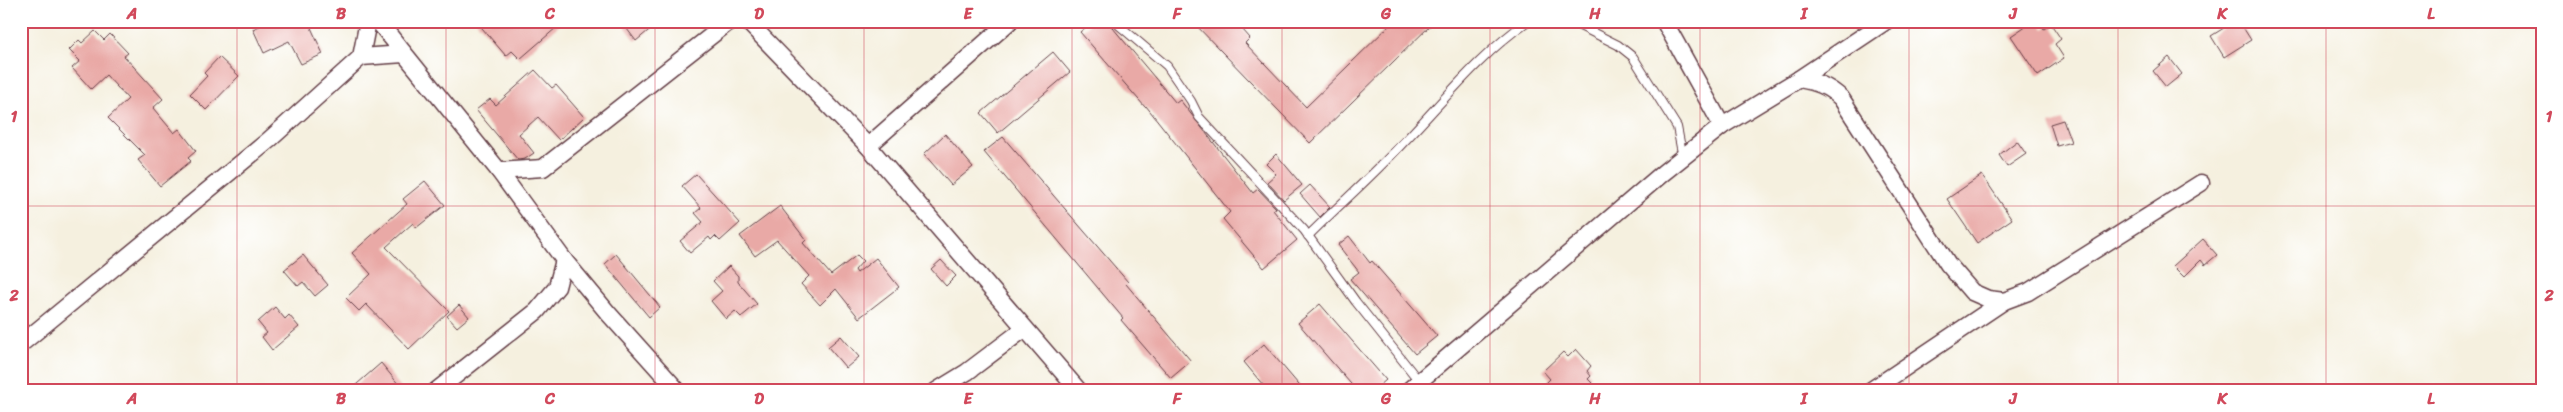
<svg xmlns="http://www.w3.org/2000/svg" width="2563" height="412" font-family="Sriracha,sans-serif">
<rect width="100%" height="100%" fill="#fff"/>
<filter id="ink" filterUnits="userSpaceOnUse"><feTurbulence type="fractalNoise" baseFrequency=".02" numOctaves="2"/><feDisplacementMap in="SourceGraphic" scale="10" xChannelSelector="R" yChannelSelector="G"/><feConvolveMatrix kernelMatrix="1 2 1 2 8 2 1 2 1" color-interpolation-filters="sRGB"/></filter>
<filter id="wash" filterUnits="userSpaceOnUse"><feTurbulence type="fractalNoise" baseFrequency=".0096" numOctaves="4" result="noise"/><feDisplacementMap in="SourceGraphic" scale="20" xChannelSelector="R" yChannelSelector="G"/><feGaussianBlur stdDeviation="1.12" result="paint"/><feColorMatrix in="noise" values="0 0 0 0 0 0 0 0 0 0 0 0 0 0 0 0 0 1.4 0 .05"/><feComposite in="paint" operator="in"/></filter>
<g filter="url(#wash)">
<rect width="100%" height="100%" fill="#f5f0df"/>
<g id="blocks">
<g fill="#e9a9a6">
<path d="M270,21H308L323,54L301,64L289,41L264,53L253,29Z"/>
<path d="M476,21H564L520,59L512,51L506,56Z"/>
<path d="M621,21H660L636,41Z"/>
<path d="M1093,21H1107L1176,103L1180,100L1253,193L1258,189L1276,208L1273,210L1297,240L1264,268L1223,219L1230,212L1146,106L1145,107L1080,32Z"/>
<path d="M1192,21H1235L1250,38L1245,43L1306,107L1394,21H1435L1310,143Z"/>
<path d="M2033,21H2039L2044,29L2051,24L2061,39L2055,44L2064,58L2038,76L2011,36Z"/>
<path d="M2235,21H2239L2251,40L2224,57L2211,36Z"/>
<path d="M95,31L104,40L110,34L128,53L124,56L163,99L153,108L174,133L179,129L196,151L188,158L191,161L160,186L138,160L145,155L108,118L128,99L106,75L91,89L72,68L80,61L69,50L79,40L82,43Z"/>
<path d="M1053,52L1070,72L998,133L981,113Z"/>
<path d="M219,57L239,76L206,110L190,94L207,76L204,73Z"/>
<path d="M2169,57L2182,74L2166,87L2153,71Z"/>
<path d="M535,70L552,88L556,85L584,117L559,140L538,117L519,134L534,153L525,159L518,160L476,110L490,99L496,105Z"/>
<path d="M2063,120L2071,142L2057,146L2050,124Z"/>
<path d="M945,134L973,167L951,185L924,154Z"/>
<path d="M1003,137L1128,282L1126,284L1191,361L1171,378L1121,320L1123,318L984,152Z"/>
<path d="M2017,141L2026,154L2007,167L1999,155Z"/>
<path d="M1276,154L1302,185L1284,200L1267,182L1276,174L1266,164Z"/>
<path d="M696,174L740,223L720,241L715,236L711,240L709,237L690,253L680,241L703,222L695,213L701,208L682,186Z"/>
<path d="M1982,175L2012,219L1977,243L1947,199Z"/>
<path d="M425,181L445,205L416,228L413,223L386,247L449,311L409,349L366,304L359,311L346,298L371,274L352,253L407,204L403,199Z"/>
<path d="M1310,185L1330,207L1320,217L1300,194Z"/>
<path d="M780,206L806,240L803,243L831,275L857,255L863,261L855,270L857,273L876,258L899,287L859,318L836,289L820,305L801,284L809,276L777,240L755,256L740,236Z"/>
<path d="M1349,236L1370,263L1372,261L1437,336L1415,354L1350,279L1359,272L1338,245Z"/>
<path d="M2203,239L2217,255L2205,265L2201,260L2184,277L2173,266Z"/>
<path d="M616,254L660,307L649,317L605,264Z"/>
<path d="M303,255L328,285L315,296L303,282L298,286L284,270Z"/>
<path d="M941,260L956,276L946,286L931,269Z"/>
<path d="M729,266L738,276V282L757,304L741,317L735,311L726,319L711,301L722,291L713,281Z"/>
<path d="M1320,304L1386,380L1373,391H1357L1298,323Z"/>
<path d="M459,305L469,317L457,327L447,316Z"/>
<path d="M275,307L285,319L289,315L299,327L272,350L262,337L267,333L258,322Z"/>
<path d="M841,336L859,357L846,368L828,347Z"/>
<path d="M1264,344L1304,391H1268L1244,362Z"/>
<path d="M1576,349L1591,366L1587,371L1591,376L1588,379L1600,391H1538L1550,379L1543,371L1563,352L1568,357Z"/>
<path d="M381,363L404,391H349Z"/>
</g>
</g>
</g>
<g filter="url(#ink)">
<use href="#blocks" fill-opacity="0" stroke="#643e46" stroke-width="1"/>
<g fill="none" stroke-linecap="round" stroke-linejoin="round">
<defs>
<g id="service">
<path d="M1114,21L1167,66L1191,101L1199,117L1304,230L1356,302L1419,381"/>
<path d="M1570,21L1618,45L1633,57L1677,127L1683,158"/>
<path d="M1308,236C1338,206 1371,177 1400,146C1441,104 1479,55 1528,21"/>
</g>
<g id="minor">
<path d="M378,21L499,171L564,260L557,287L537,311L436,391"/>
<path d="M747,21L868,146L1079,391"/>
<path d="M1664,21L1722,126"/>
<path d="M361,57L368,21"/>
<path d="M1799,79C1817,82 1828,86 1841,98L1948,264L1972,292L1988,299L2004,301"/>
<path d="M868,146L1010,21"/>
<path d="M499,171L543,168L730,21"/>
<path d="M564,260L608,313L678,391"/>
<path d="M21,344L269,140L361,57L404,54"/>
<path d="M936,391L967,372L1024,329"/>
<path d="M1408,391L1663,173L1722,126L1799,79L1886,21"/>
<path d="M1870,391L2004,301L2028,292L2201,183"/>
</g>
</defs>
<use href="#service" stroke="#643e46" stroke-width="10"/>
<use href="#minor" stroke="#643e46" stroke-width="19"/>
<use href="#service" stroke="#fff" stroke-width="8"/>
<use href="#minor" stroke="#fff" stroke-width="16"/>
</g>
</g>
<path fill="none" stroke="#d1495b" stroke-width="1" stroke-opacity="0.55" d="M237,21V391M446,21V391M655,21V391M864,21V391M1072,21V391M1282,21V391M1490,21V391M1700,21V391M1909,21V391M2118,21V391M2326,21V391M21,206H2542"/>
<rect width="2563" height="412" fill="none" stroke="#fff" stroke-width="55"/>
<rect x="28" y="28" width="2508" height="356" fill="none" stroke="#d1495b" stroke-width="2"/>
<g font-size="16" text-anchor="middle" font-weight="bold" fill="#d1495b">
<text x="132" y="19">A</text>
<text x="341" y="19">B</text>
<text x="550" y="19">C</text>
<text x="759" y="19">D</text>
<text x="968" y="19">E</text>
<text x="1177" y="19">F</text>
<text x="1386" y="19">G</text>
<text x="1595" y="19">H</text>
<text x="1804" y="19">I</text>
<text x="2013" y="19">J</text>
<text x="2222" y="19">K</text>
<text x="2431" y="19">L</text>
<text x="14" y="122">1</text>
<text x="2549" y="122">1</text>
<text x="14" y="301">2</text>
<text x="2549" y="301">2</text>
<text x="132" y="404">A</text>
<text x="341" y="404">B</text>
<text x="550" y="404">C</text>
<text x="759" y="404">D</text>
<text x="968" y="404">E</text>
<text x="1177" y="404">F</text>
<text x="1386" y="404">G</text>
<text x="1595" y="404">H</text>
<text x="1804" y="404">I</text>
<text x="2013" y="404">J</text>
<text x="2222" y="404">K</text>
<text x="2431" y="404">L</text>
</g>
</svg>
